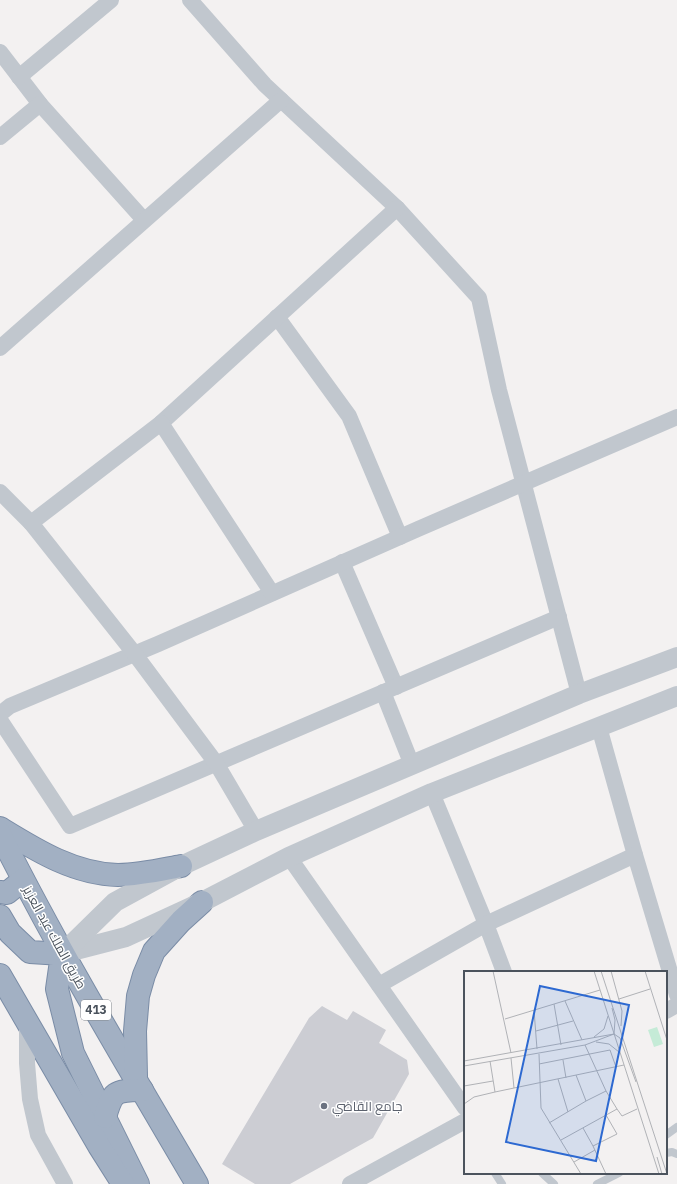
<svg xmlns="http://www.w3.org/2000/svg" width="677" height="1184" font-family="'IBM Plex Sans',Cairo,sans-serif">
<rect width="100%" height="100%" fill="#f3f1f1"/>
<path fill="#cccdd3" d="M322,1006L347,1020L353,1011L386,1030L379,1043L407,1060L409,1074L373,1138L290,1184H255L222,1164L309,1018Z"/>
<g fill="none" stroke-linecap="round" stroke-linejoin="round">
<defs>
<g id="trunk">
<path d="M0,828C36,850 74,874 118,875C139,875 160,870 181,866"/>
<path d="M0,834C60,954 129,1068 197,1184"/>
<path d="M0,892L7,893L23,880"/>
<path d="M0,916L10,933L30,952L62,954L57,989L73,1053L138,1184"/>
<path d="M0,975L99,1146L123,1184"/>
<path d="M136,1076L135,1031L138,996L144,975L154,951L181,921L202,902"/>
<path d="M105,1117C113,1090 115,1091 142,1090"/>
</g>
</defs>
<use href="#trunk" stroke="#7a8ca6" stroke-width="24"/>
<g stroke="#c1c7ce" stroke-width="8">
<path d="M666,1135L677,1127"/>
<path d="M666,1153L672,1152L677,1154"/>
<path d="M495,1173L502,1184"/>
<path d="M542,1173L554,1184"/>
<path d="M597,1184L619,1173"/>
</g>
<g stroke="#c1c7ce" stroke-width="16">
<path d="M190,0L265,85L397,208L479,298L499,390L579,694"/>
<path d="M0,52L40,104"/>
<path d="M19,77L111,0"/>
<path d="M0,137L40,104L144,220"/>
<path d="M277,317L349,416L400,537"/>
<path d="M0,348L281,100"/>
<path d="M161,423L397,208"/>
<path d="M0,492L31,523"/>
<path d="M342,562L396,687"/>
<path d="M383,692L412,765"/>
<path d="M0,714L10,706L158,644L418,529L677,417"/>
<path d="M0,720L70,826L559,617"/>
<path d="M599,727L635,855L677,995"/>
<path d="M432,793L486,924L504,972"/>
<path d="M256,831L216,763L134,653L31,523L161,423L272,593"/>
<path d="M289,857L465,1108"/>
<path d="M379,985L486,924L635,855"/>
<path d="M666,1011L677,1005"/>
<path d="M27,1024V1063L30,1099L38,1135L65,1184"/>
<path d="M350,1184L465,1121"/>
</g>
<g stroke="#c1c7ce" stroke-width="20">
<path d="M64,953L126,937L202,902L289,857L432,793L677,696"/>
<path d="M62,954L115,902L181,866L256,831L579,694L677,657"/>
</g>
<use href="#trunk" stroke="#a2b0c3" stroke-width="22"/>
</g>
<circle fill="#6b7280" stroke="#fff" stroke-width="1.5" cx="324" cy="1106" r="4"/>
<g text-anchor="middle" stroke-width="3" stroke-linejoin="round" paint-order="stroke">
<rect fill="#fff" stroke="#81878e" stroke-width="1" x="81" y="1000" width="30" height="20" rx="3"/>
<g font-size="12" font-weight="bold" fill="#4b535d">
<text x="96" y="1014">413</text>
</g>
<g font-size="13" fill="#4b535d" stroke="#fff">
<text transform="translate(55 937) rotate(61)" y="5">طريق الملك عبد العزيز</text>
</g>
<g font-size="13" fill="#5b616d" stroke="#fff" text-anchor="start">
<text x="332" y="1111">جامع القاضي</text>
</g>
</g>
<g transform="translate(464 971)">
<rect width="203" height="203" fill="#f3f1f1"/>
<path d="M193,56L199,73L190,76L184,59Z" fill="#c5ebd7"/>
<path fill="none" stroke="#b0b2b6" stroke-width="1" d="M29,0L47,82M130,0L195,203M137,0L203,203M147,0L158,40L157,55M181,0L203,69M155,28L186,18M101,30L118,69M90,33L97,74M148,37L151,49L150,63L156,67L172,111M70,39L73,78M41,48L136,19M72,60L109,50M130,66L140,58L144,45M132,71L145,73L155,81M75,83L77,137L117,203M47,87L50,117M99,89L102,107M0,90L150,63M26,90L31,121M75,93L146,79L152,96M0,95L121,74L150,63M112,104L122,130L142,120L121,74M94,108L104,141M0,115L29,110M0,133L10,126L31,121L160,94M153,138L158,145L173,138M85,152L122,130M119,157L129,175L153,163L142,144M97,169L153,138L142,120M129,175L142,203M193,186L198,203M110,191L131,179"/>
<path fill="#2d69d1" fill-opacity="0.15" stroke="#2d69d1" stroke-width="2" d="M76,15L165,34L132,190L42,171Z"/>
<rect width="203" height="203" fill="none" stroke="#4b535d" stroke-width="2"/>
</g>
</svg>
